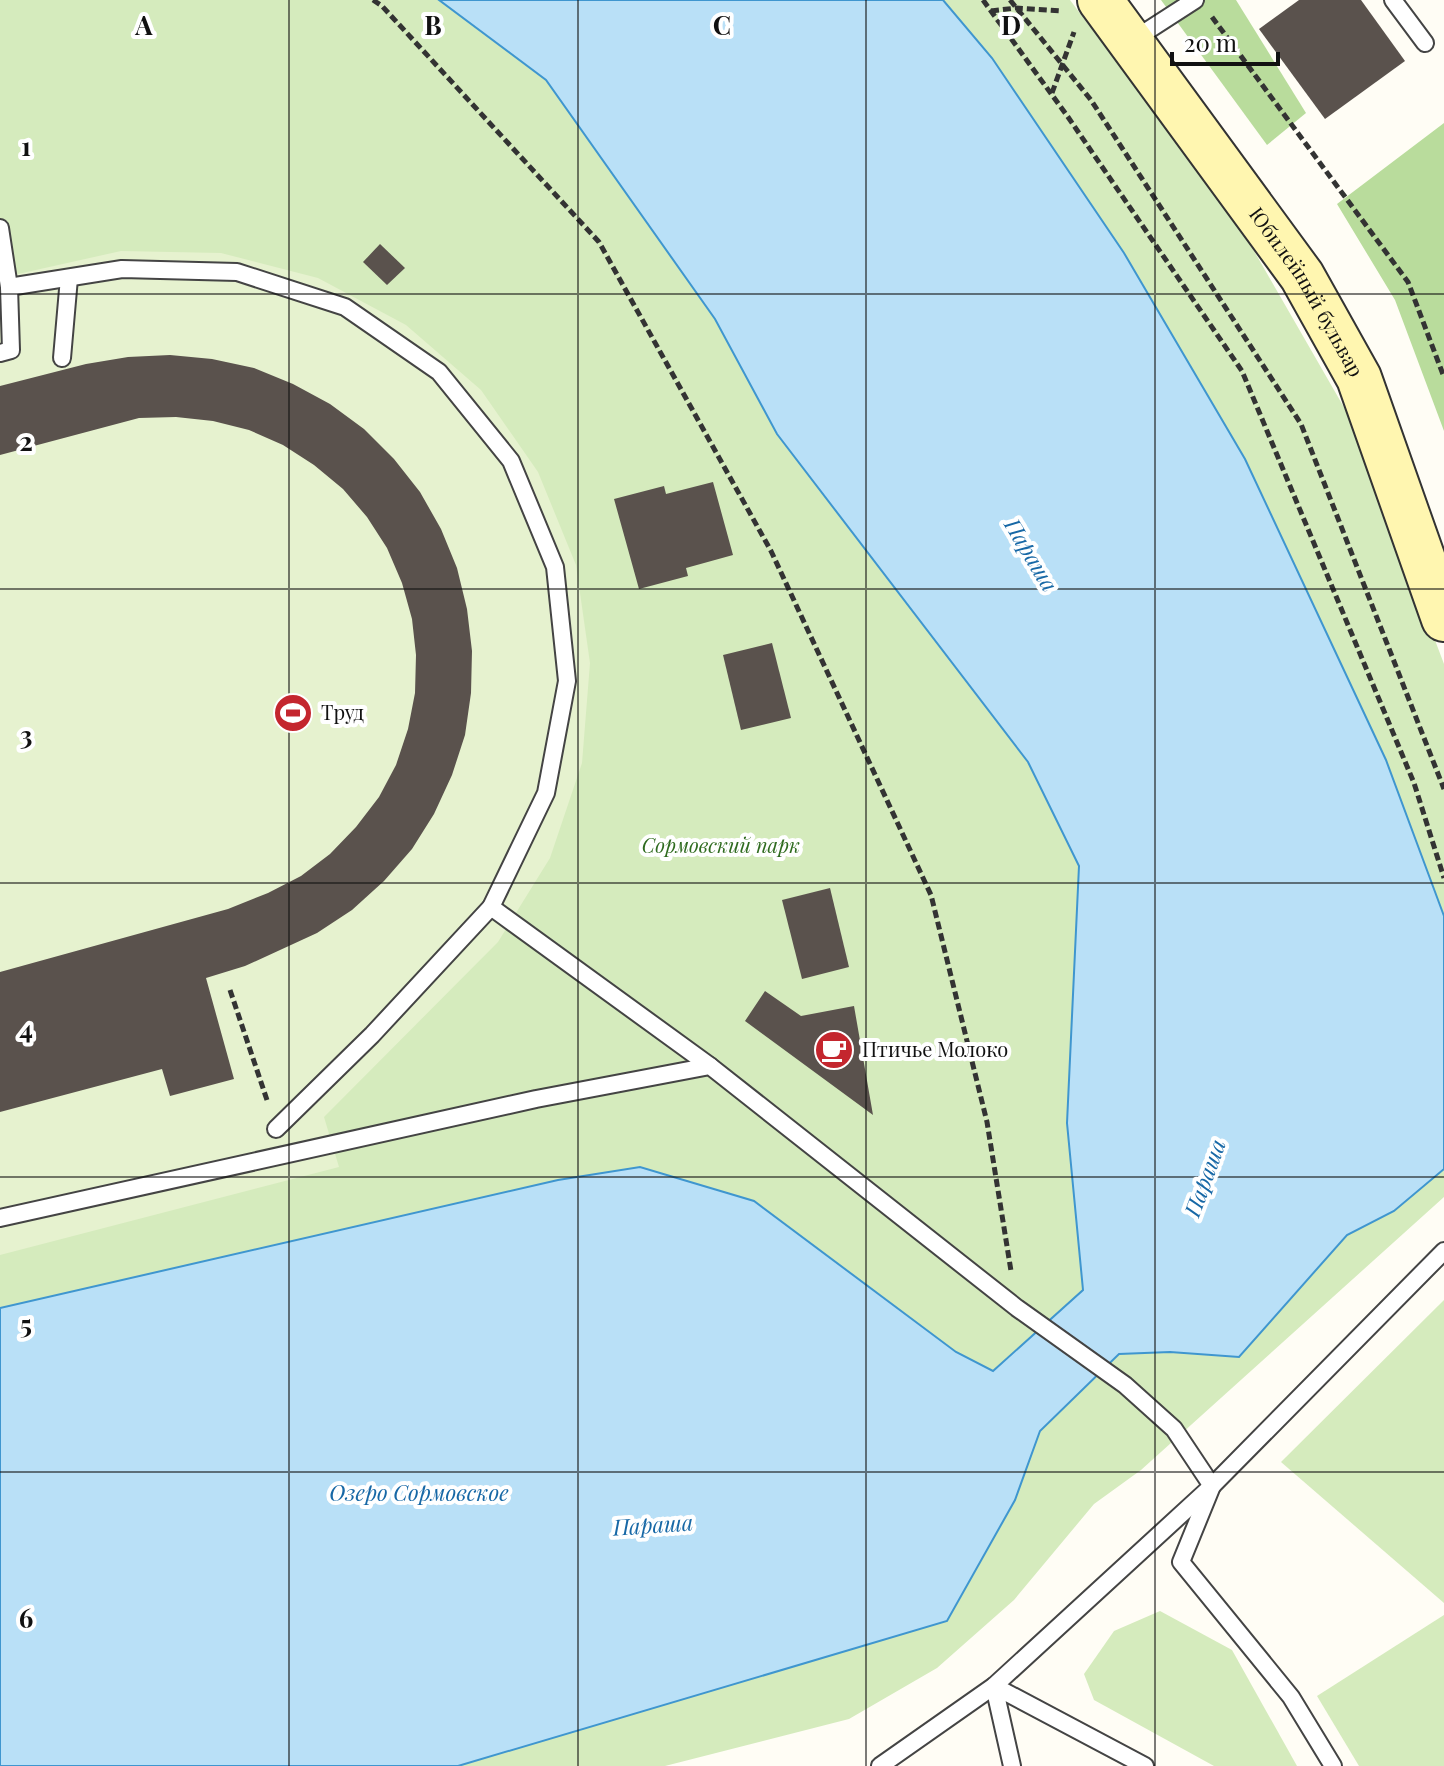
<svg xmlns="http://www.w3.org/2000/svg" width="1444" height="1766" font-family="'Playfair Display',serif">
<rect width="100%" height="100%" fill="#fffdf5"/>
<g fill="#d5ebbd">
<path d="M0,0H1070L1242,230L1353,423L1444,664V1197L1141,1470L1094,1504L1014,1600L937,1668L849,1719L665,1766H0Z"/>
<path d="M1444,1300V1603L1281,1462Z"/>
<path d="M1160,1611L1232,1650L1297,1766H1214L1094,1700L1084,1674L1114,1631Z"/>
<path d="M1444,1615V1766H1359L1317,1696Z"/>
</g>
<g fill="#b9dc9c">
<path d="M1161,0H1236L1306,113L1267,145Z"/>
<path d="M1444,123V431L1395,300L1337,204Z"/>
</g>
<path fill="#e6f2cf" d="M121,251L221,253L318,278L406,325L481,390L538,472L576,565L590,663L582,763L550,858L498,942L324,1117L339,1167L0,1255V278Z"/>
<path fill="#b9e0f7" stroke="#3f96cf" stroke-width="2" d="M439,0H943L992,58L1124,253L1245,459L1386,760L1444,916V1169L1394,1211L1347,1235L1239,1357L1170,1352L1119,1354L1040,1431L1015,1500L947,1621L458,1766H0V1308L558,1180L640,1167L754,1201L956,1352L993,1371L1083,1290L1067,1123L1079,866L1028,762L777,434L715,319L546,80Z"/>
<g fill="#5a524d">
<path d="M1299,0H1361L1405,61L1325,119L1259,29Z"/>
<path d="M380,244L405,268L387,285L363,262Z"/>
<path d="M170,355L212,359L254,368L293,384L330,404L364,429L394,459L420,492L441,529L457,568L467,609L472,651L471,693L465,735L452,775L434,814L412,849L384,881L352,910L317,933L245,966L206,978L234,1079L170,1096L162,1069L0,1112V972L228,909L268,893L301,876L330,854L356,827L379,797L396,765L408,729L415,693L416,655L412,619L402,583L387,548L367,517L343,489L314,465L283,445L249,430L213,421L176,417L139,418L0,455V386L86,364L128,357Z"/>
<path d="M713,482L733,555L686,568L688,576L639,589L614,499L664,486L666,494Z"/>
<path d="M772,643L791,718L741,730L723,655Z"/>
<path d="M830,888L849,967L802,979L782,900Z"/>
<path d="M765,991L801,1016L854,1006L873,1115L745,1021Z"/>
</g>
<g fill="none" stroke-linecap="round" stroke-linejoin="round">
<defs>
<g id="lane">
<path d="M1393,0L1425,43"/>
<path d="M1133,40L1195,0"/>
<path d="M0,228L9,287L11,350L0,353"/>
<path d="M9,287L122,269L237,272L345,307L439,372L511,461L555,567L567,681L546,793L491,907L372,1035L276,1129"/>
<path d="M62,358L69,278"/>
<path d="M491,907L710,1066"/>
<path d="M0,1218L536,1099L710,1066L1017,1308L1125,1385L1174,1429L1212,1486L1181,1562L1291,1697L1333,1766"/>
<path d="M880,1766L994,1686L1212,1486L1444,1251"/>
<path d="M1012,1766L994,1686L1145,1766"/>
</g>
<g id="secondary">
<path id="s1" d="M1100,0L1302,276L1359,378L1444,619"/>
</g>
</defs>
<use href="#lane" stroke="#444" stroke-width="20"/>
<use href="#secondary" stroke="#333" stroke-width="48"/>
<g stroke="#333" stroke-width="5" stroke-dasharray="8 4" stroke-linecap="butt">
<path d="M373,0L382,6L599,242L771,551L931,895L987,1122L1011,1271"/>
<path d="M983,0L1068,117L1242,371L1414,783L1444,878"/>
<path d="M1010,0L1091,100L1301,424L1444,789"/>
<path d="M991,11L1016,8L1062,11"/>
<path d="M1212,17L1408,282L1444,377"/>
<path d="M1052,93L1074,32"/>
<path d="M230,990L268,1103"/>
</g>
<use href="#lane" stroke="#fff" stroke-width="16"/>
<use href="#secondary" stroke="#fff6b0" stroke-width="44"/>
</g>
<path fill="none" stroke="#111" stroke-width="2" stroke-opacity="0.55" d="M289,0V1766M578,0V1766M866,0V1766M1155,0V1766M0,294H1444M0,589H1444M0,883H1444M0,1177H1444M0,1472H1444"/>
<defs>
<symbol id="stadium-disc" viewBox="-11 -11 22 22"><circle r="9.5" fill="#c4262e" stroke="#fff"/><path d="M0-5a6.5 5 0 1 0 0 10a6.5 5 0 1 0 0-10ZM-3.5-1.8h7v3.6h-7Z" fill="#fff"/></symbol>
<symbol id="cafe-disc" viewBox="-11 -11 22 22"><circle r="9.5" fill="#c4262e" stroke="#fff"/><path d="M-5.5-4.5H6V0H3Q3 3.5 0 3.5H-2.5Q-5.5 3.5-5.5 0ZM3-3.2v2h1.7v-2ZM-6 4.5H4V6H-6Z" fill="#fff"/></symbol>
</defs>
<g fill-rule="evenodd">
<use href="#stadium-disc" x="271" y="691" width="44" height="44"/>
<use href="#cafe-disc" x="812" y="1028" width="44" height="44"/>
</g>
<g text-anchor="middle" stroke-width="8" stroke-linejoin="round" paint-order="stroke">
<g font-size="20" fill="#111" stroke="#fff">
<text dy="7" stroke="none"><textPath href="#s1" startOffset="358">Юбилейный бульвар</textPath></text>
</g>
<g font-size="20" fill="#111" stroke="#fff" text-anchor="start">
<text x="321" y="720">Труд</text>
<text x="862" y="1057">Птичье Молоко</text>
</g>
<g font-size="20" font-style="italic" fill="#2f6b1f" stroke="#fff">
<text x="721" y="853">Сормовский парк</text>
</g>
<g font-size="22" font-style="italic" fill="#1768a6" stroke="#fff">
<text transform="translate(1031 555) rotate(59)" y="8">Параша</text>
<text transform="translate(1205 1178) rotate(-70)" y="8">Параша</text>
<text x="419" y="1501">Озеро Сормовское</text>
<text transform="translate(653 1525) rotate(-4)" y="8">Параша</text>
</g>
</g>
<g font-size="26" text-anchor="middle" font-weight="bold" fill="#111" stroke="#fff" stroke-width="8" stroke-linejoin="round" paint-order="stroke">
<text x="144" y="35">A</text>
<text x="433" y="35">B</text>
<text x="722" y="35">C</text>
<text x="1011" y="35">D</text>
<text x="26" y="156">1</text>
<text x="26" y="451">2</text>
<text x="26" y="745">3</text>
<text x="26" y="1039">4</text>
<text x="26" y="1334">5</text>
<text x="26" y="1628">6</text>
</g>
<path d="M1172 52v12h106v-12" fill="none" stroke="#111111" stroke-width="4"/>
<text x="1184" y="52" font-size="24" fill="#111111" stroke="#ffffff" stroke-width="6" paint-order="stroke">20 m</text>
</svg>
